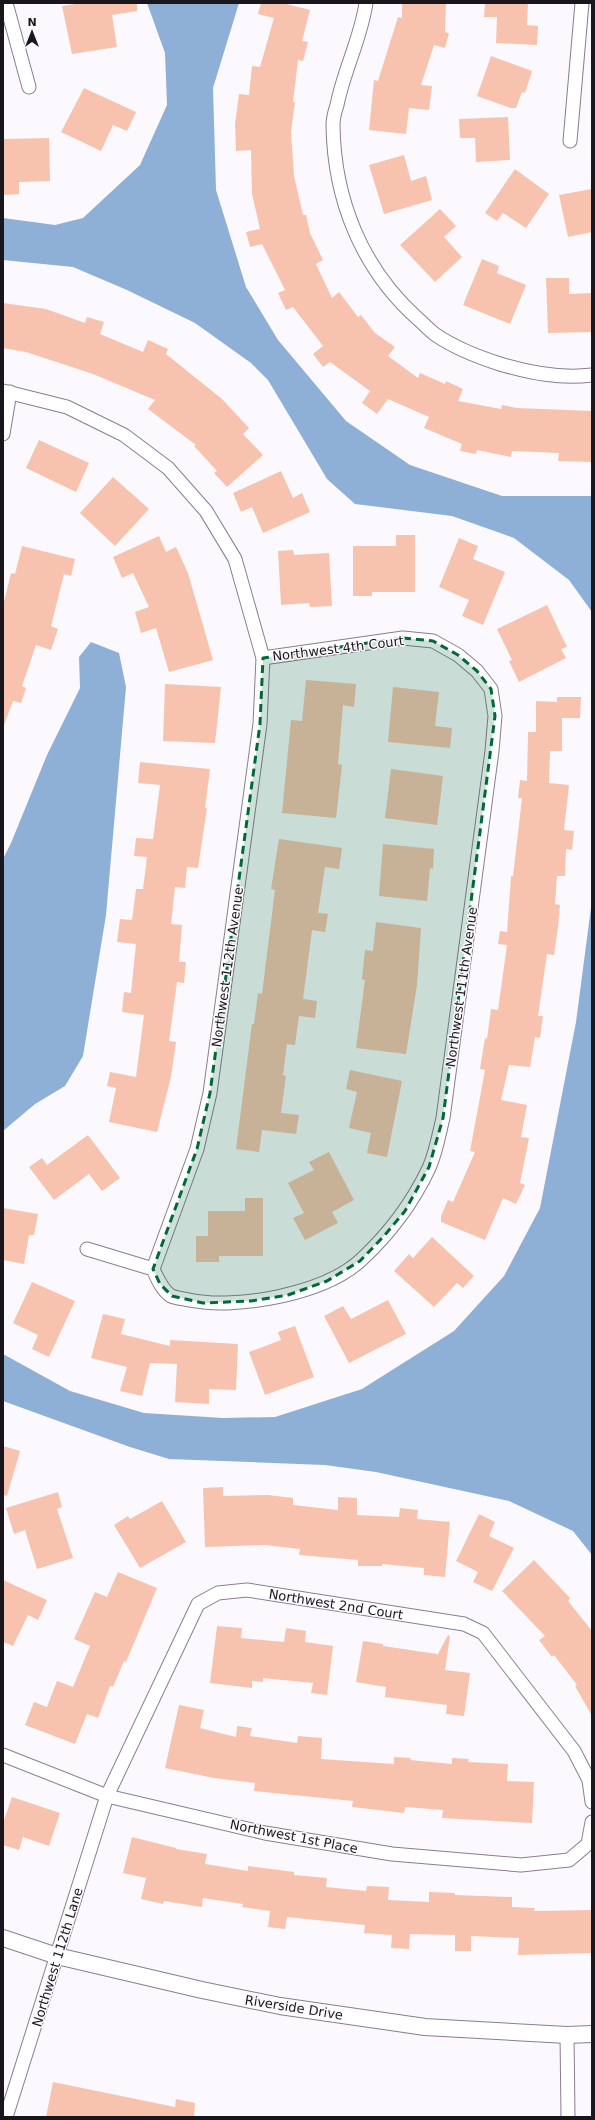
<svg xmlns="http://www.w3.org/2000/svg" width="595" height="2120" font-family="'DejaVu Sans',sans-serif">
<rect width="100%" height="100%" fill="#fbf9fd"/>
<g fill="#8eafd6">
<path d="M147,3H239L213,88L216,190L246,287L278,340L346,421L410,465L502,496H592V612L569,580L514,538L452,516L355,504L327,479L268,380L251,363L195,323L127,290L73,267L3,260V218L55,225L83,218L140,165L167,105L165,53Z"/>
<path d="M91,642L119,653L126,687L106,915L83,1056L65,1086L35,1104L3,1131V859L11,843L47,755L80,688L79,657Z"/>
<path d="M592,900V1555L573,1531L509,1501L376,1472L325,1465L169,1459L130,1447L3,1401V1354L70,1391L144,1413L223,1418L275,1417L362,1389L454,1331L504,1276L540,1208L576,1022Z"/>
</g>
<g fill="#f8c3ae">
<path d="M82,3H137V11L112,15L117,47L72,54L62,6Z"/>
<path d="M261,3H283L310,10L302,41L308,42L303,61L298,60L293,102H295L291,132L294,176L303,215H306L310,233L323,260L316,264L332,298L339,292L358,317L361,315L375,333L395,347L388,356L418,378L420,373L445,384L446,381L463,389L458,401L501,409L502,405L517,408L592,411V462L558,461L559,453L512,451L511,457L477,450L476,454L460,451L462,444L424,428L429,417L388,399L377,414L362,403L370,391L330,362L323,367L313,354L323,346L293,307L286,310L278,293L285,290L262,244L250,247L246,232L260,229L252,194L251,150L236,151L235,124L239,94L249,95L252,66L260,67L274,18L258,14Z"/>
<path d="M402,3H446L445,32L449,33L445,48L434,45L421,85L432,86L429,110L409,108L406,134L369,130L374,80L378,81L398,17L402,18Z"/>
<path d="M485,3H528L527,25L538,26L537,45L496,43L497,17H484Z"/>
<path d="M491,56L532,71L525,93L522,92L516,108H511L477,96Z"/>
<path d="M84,88L136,112L127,131L113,125L101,151L61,132Z"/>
<path d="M508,117L510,160L476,162L475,138H460L459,119Z"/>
<path d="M49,138L50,181L19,182V194L3,195V139Z"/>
<path d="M404,155L411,181L426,176L432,200L384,214L369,165Z"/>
<path d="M515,169L549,194L526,228L503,213L497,221L485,213Z"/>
<path d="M592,189V232L568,237L559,195Z"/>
<path d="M440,209L456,226L444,237L462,257L435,282L400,245Z"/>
<path d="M482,259L499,266L497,273L526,285L510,324L463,305Z"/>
<path d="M546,278H569V294L592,293V332L548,333Z"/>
<path d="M3,303L46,309L85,323L87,317L104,322L100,334L143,352L148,340L168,349L166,354L222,399L249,428L243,434L263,455L227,487L214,473L217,471L194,446L196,445L148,409L155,400L93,374L26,352L3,348Z"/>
<path d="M39,440L89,463L76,492L26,468Z"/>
<path d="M281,471L293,498L302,493L310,512L263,533L252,507L241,512L233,493Z"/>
<path d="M113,477L149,509L115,546L80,513Z"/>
<path d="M396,535H415V592H372V596H353V546H396Z"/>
<path d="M159,536L166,552L176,547L188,573L213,660L169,672L156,628L141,633L135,612L149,607L133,573L122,578L113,557Z"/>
<path d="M459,538L478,546L473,559L505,572L483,625L462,616L469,600L439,587Z"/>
<path d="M22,546L75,559L71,576L64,574L51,626L58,629L51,650L36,645L22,686L26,688L21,703L13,701L4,725L3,606L11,573L15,574Z"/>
<path d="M293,550L294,555L329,553L332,606L310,607L309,603L281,605L278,551Z"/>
<path d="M547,605L567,647L561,649L566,658L519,682L509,661L512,660L497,629Z"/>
<path d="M306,680L356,684L354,707L343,705L338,764L342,765L336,818L282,813L291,720L302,721Z"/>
<path d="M165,684L221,687L215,743L163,741Z"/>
<path d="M393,687L439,692L435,726L452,728L450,748L388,742Z"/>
<path d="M557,697H581L580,718H562V751H550L549,783L569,785L564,830L574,831L572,850L566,849L565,876H557L555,904L560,905L558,927L554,955L547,954L538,1016H543L540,1038L535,1037L530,1067L509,1065L501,1100L527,1105L521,1137L529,1138L520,1183L525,1185L516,1204L503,1198L485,1240L441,1222V1216L448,1200L453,1202L475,1152L470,1151L485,1070L480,1069L485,1038L487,1039L491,1009L498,1010L507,945L498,944L500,931L507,932L511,876H513L522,798H518L520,780L527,781L528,732H536V701L557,702Z"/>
<path d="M140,762L210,769L205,808H207L198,868L187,867L185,888L175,887L171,924L182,925L179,962H186L184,983L177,982L169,1041L176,1042L171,1077L157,1132L109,1122L116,1088L107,1086L110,1072L136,1077L144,1015L122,1012L124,992L131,993L136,944L117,942L120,919L132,920L136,889H143L147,857L134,856L136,838L153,839L160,785L138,783Z"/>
<path d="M391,769L443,776L437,825L385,818Z"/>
<path d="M279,839L342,848L339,869L325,867L318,913L328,914L325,932L312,930L303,999L317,1001L315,1018L299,1016L295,1045L287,1044L283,1075L286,1076L281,1113L299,1115L296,1134L262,1130L259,1152L236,1149L252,1024H254L258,993L262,994L275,890L271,889Z"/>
<path d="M383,844L434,849L433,869L430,868L427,901L379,896Z"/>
<path d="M376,922L421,928L417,985L406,1054L356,1048L365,980L362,979L365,950L373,951Z"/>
<path d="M350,1070L402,1081L387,1157L367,1153L371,1133L349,1128L357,1092L346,1089Z"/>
<path d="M88,1135L120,1178L102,1191L89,1174L54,1200L29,1167L42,1158L47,1165Z"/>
<path d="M329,1152L354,1200L332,1212L338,1223L305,1240L293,1218L304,1213L288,1183L314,1170L309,1162Z"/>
<path d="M245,1198H263V1256H219V1262H196V1236H208V1211H245Z"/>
<path d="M3,1208L38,1214L34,1235H29L24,1264L3,1260Z"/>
<path d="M432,1237L474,1276L463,1288L457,1283L434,1307L394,1271L409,1254L413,1258Z"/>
<path d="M32,1282L75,1301L49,1357L32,1349L38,1335L13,1323Z"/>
<path d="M388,1300L406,1334L349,1363L324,1316L343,1306L351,1319Z"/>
<path d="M103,1314L125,1319L121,1334L170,1346V1340L238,1344L236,1390L209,1389V1404L175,1402L177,1364L150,1363L142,1396L120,1391L127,1367L91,1358Z"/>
<path d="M295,1326L314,1377L265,1395L249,1352L281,1340L278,1332Z"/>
<path d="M3,1446L20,1451L7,1496L3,1495Z"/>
<path d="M223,1487V1496L268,1495L293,1498V1505L338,1510V1497L357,1498V1515L399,1517L400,1508L418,1510L417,1519L450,1522L445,1577L424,1575V1568L382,1564V1566H358V1560L299,1555L300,1549L265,1545L205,1547L203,1488Z"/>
<path d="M58,1492L62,1507L57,1509L73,1558L37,1569L25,1530L14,1534L6,1508Z"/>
<path d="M162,1501L186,1542L140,1568L114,1525L128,1516L130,1519Z"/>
<path d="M479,1514L495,1522L489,1536L514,1548L492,1591L473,1582L478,1572L456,1561Z"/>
<path d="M534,1560L570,1598L568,1601L592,1631V1716L575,1686L577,1685L554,1655L552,1657L539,1640L545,1636L502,1591Z"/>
<path d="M118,1572L157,1588L126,1662L124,1661L113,1687L110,1686L98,1718L87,1714L75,1744L25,1725L34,1702L47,1707L57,1681L73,1687L90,1646L74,1639L95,1592L107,1597Z"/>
<path d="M3,1580L47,1600L38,1620L28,1615L13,1646L3,1642Z"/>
<path d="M217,1626L242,1628L241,1638L284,1642L286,1628L306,1631L305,1642L333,1646L327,1695L311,1693L313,1683L263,1678V1682L252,1681V1688L210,1683Z"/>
<path d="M448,1635L450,1636L445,1670L470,1673L464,1716L446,1714L447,1705L385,1697L386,1687L356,1682L363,1641L383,1644V1646L437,1654V1656Z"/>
<path d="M179,1705L204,1710L200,1728L236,1737L237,1726L252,1728L250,1736L297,1743L298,1736L322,1738L321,1759L394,1764V1757L411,1758L410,1760L452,1764V1758L469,1759L468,1762L508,1764L507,1781L534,1782L532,1823L442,1818L443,1810L405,1807L404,1813L352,1807L353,1801L254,1791L255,1783L214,1778L165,1768Z"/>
<path d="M12,1797L60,1813L49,1846L23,1837L19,1850L3,1845V1823Z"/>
<path d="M132,1837L176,1848V1849L207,1854L205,1864L248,1871V1866L294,1872V1875L327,1878L326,1887L366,1891L367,1886L389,1887L388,1900L429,1902V1892L455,1893V1895L512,1897V1907L535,1908L534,1911L592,1910V1953L518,1955L519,1938L471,1936V1951H455V1935L410,1934L409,1949L391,1948L392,1935L364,1933L365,1925L287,1917L285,1929L268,1927L270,1911L242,1907L243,1904L203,1898L202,1907L164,1901L163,1904L141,1899L146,1878L123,1873Z"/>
<path d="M53,2082L175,2107L176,2099L195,2103L194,2117H46Z"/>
</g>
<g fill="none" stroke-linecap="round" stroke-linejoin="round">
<defs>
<g id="minor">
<path d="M6,3L29,87"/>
<path d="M366,3C361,38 344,70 337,105C335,111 333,119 333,125C334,200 362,269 418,319C424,324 430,331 436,335C455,348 478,357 500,364C530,373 560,379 592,375"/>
<path d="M570,141L582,3"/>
<path d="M3,391L67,407L124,435L168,468L206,511L235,559L263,658L260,724L210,1093L197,1149L153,1269"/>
<path d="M3,434L10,392"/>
<path d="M87,1249L153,1269C157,1278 162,1290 171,1296C176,1298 184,1299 189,1300C237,1310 324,1294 361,1260C389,1234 413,1202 429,1168C436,1153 439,1134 443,1118L492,751L495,716L491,689L477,671L458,655L433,641L403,638L263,658"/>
<path d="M3,1755L107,1796L265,1833L392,1854L521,1865L569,1860L588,1844L592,1822"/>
<path d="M567,2035L568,2117"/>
<path d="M6,2117L107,1796L198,1604L218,1593L247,1590L464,1624L483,1633L574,1751L589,1780L592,1802"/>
</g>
<path id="tertiary" d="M3,1938L57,1956L202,1990L280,2006L425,2027L567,2035L592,2034"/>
</defs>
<use href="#minor" stroke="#8a7d91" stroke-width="15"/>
<use href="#tertiary" stroke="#8a7d91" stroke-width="18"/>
<use href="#minor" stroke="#fff" stroke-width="13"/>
<use href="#tertiary" stroke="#fff" stroke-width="16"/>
</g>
<path fill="#03673c" fill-opacity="0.2" stroke="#03673c" stroke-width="3" stroke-dasharray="8 5" stroke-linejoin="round" d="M403,638L433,641L458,655L477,671L491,689L495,716L443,1118L429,1167L405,1211L384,1236L360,1261L327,1281L288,1295L251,1301L203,1303L172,1296L160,1284L153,1269L197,1149L210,1093L260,724L263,658Z"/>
<g text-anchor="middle" stroke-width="3" stroke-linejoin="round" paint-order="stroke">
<g font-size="13" fill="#1a161d" stroke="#fbf9fd">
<text transform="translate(338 648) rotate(-7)" y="5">Northwest 4th Court</text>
<text transform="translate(227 967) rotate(-82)" y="5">Northwest 112th Avenue</text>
<text transform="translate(461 987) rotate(-82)" y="5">Northwest 111th Avenue</text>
<text transform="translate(336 1604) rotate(9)" y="5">Northwest 2nd Court</text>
<text transform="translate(294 1836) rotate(11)" y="5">Northwest 1st Place</text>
<text transform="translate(57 1957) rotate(-73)" y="5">Northwest 112th Lane</text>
<text transform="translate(294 2007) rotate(9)" y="5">Riverside Drive</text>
</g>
</g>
<rect width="595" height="2120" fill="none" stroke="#1a161d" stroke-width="8"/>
<g transform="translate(32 32)" stroke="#fbf9fd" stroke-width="3" paint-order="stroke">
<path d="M0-3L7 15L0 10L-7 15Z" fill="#1a161d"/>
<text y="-6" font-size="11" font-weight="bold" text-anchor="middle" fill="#1a161d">N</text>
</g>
</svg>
